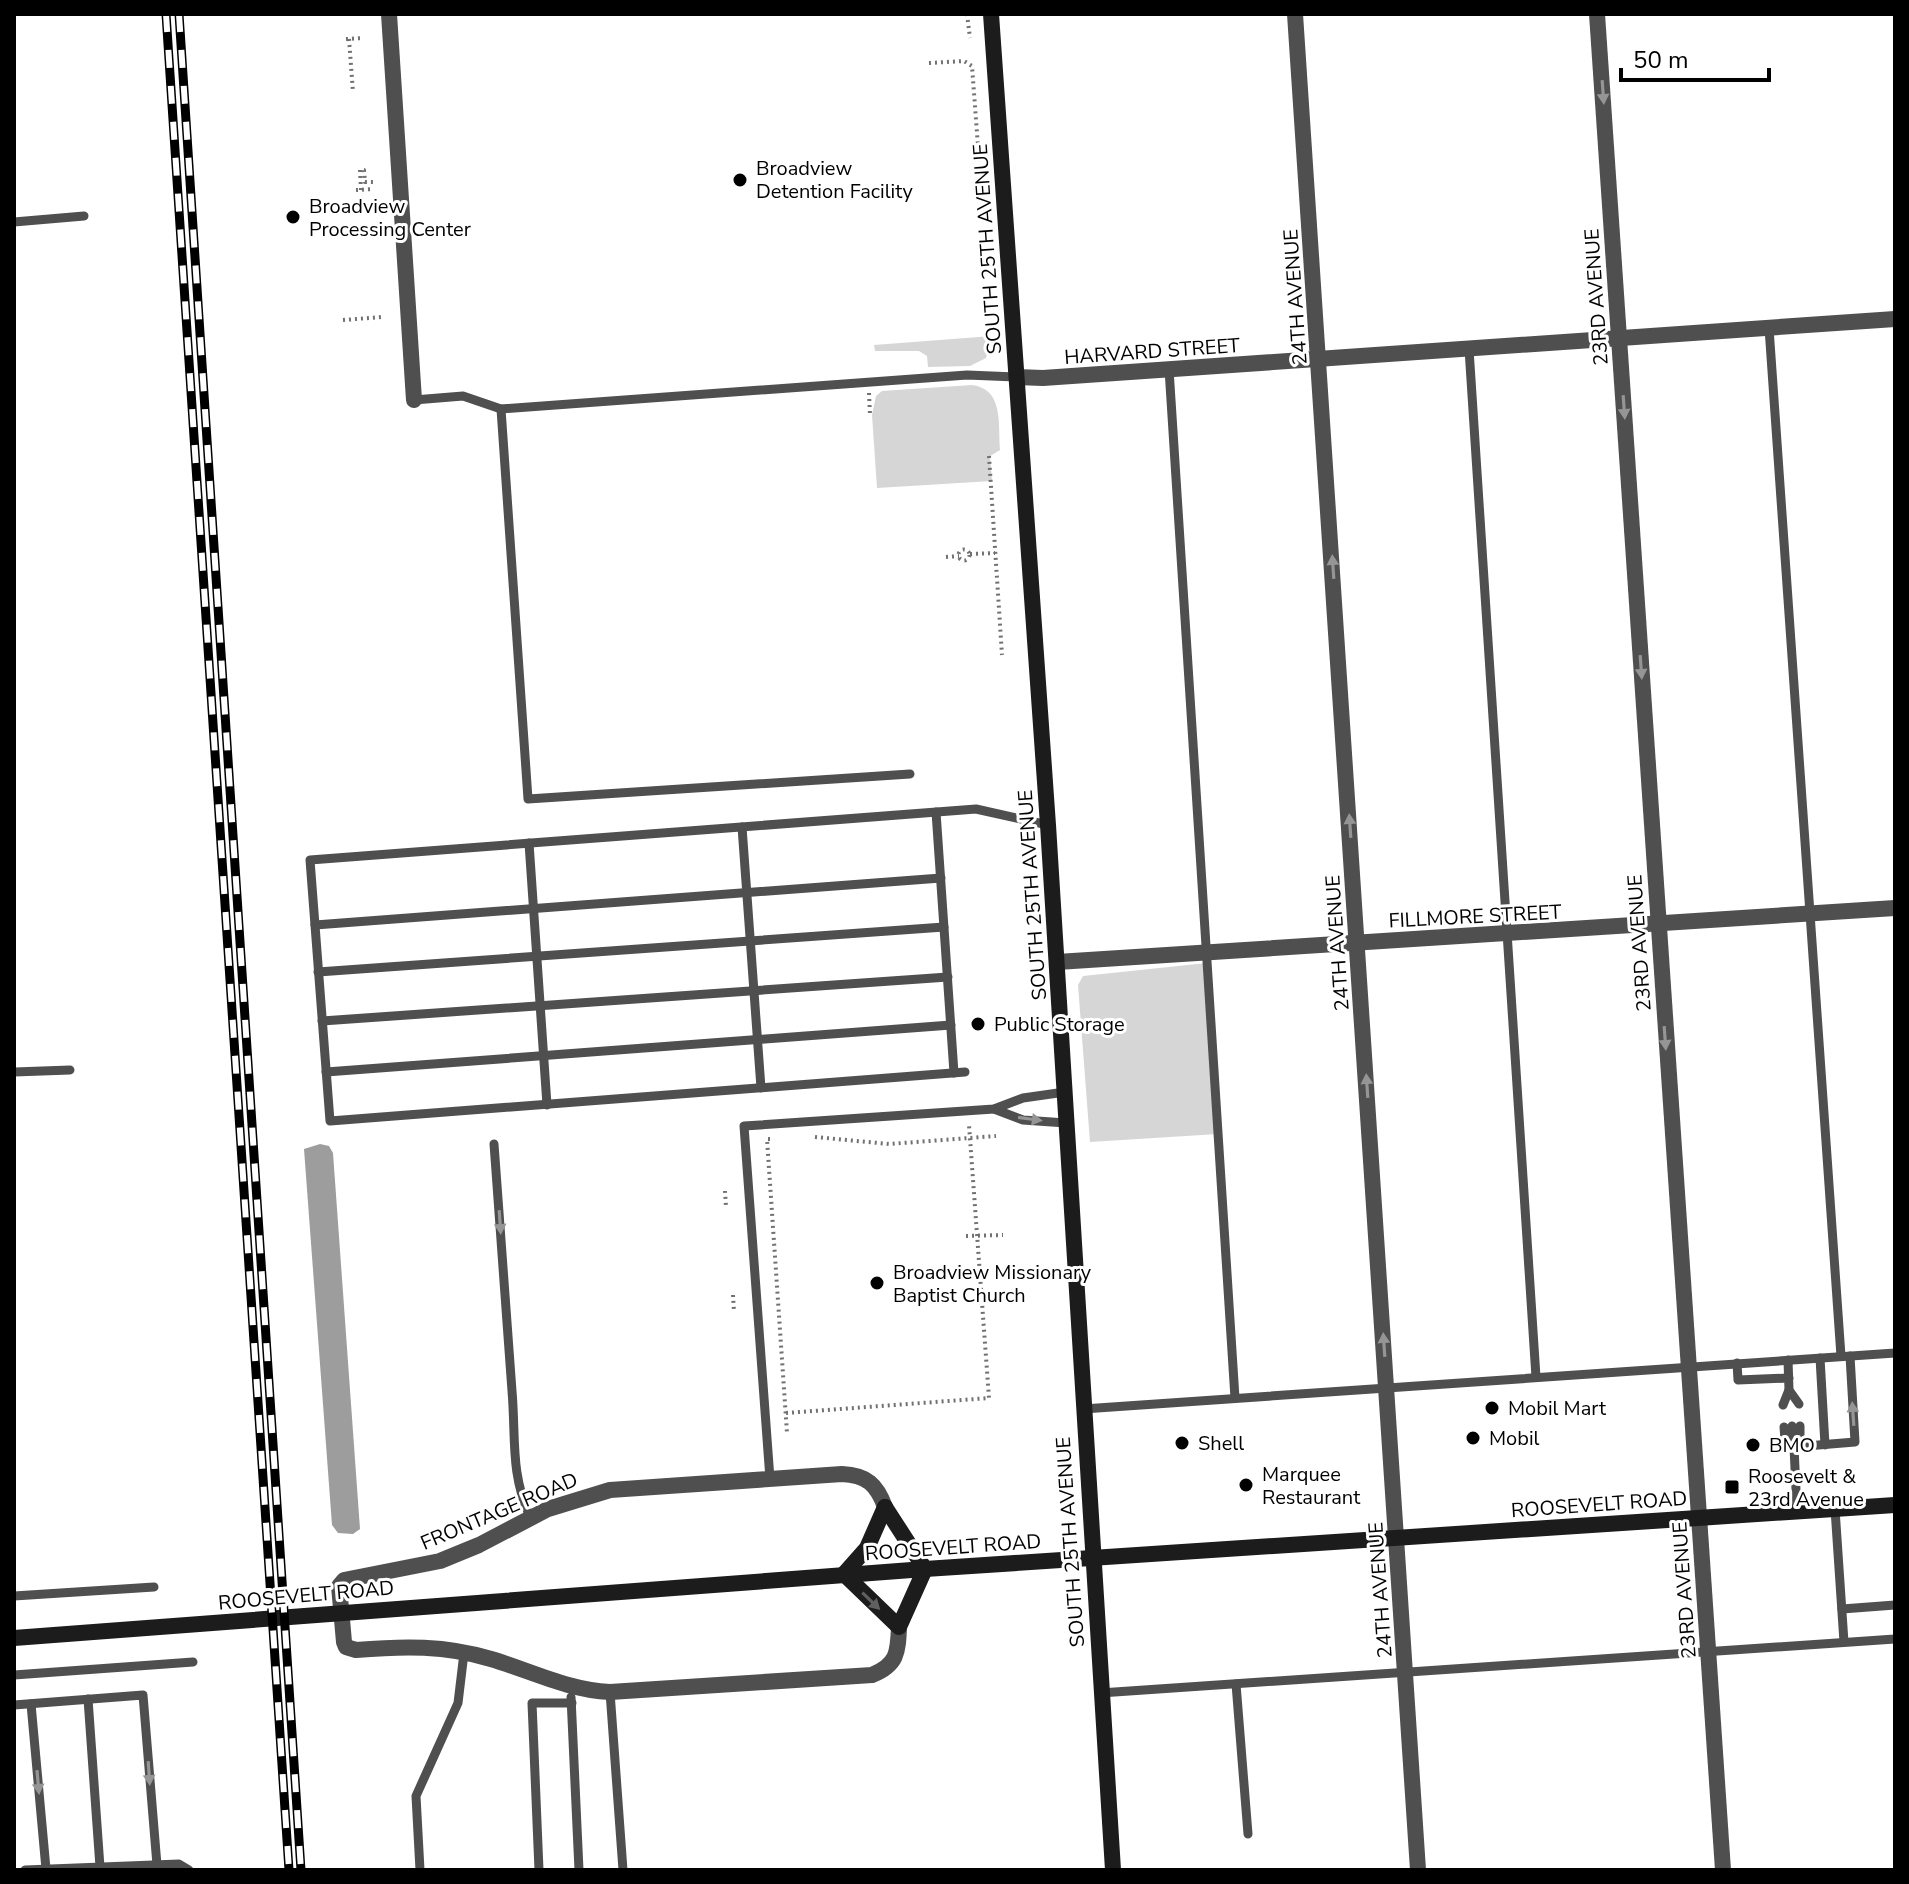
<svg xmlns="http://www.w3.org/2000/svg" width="1909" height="1884" font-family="'Nunito Sans',sans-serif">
<rect width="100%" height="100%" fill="#fff"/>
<g fill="#d6d6d6">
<path d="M992,336L986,358L970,366L928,367L927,356L919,351H875L874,345Z"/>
<path d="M972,385C1004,389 998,424 1000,450L990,456L992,481L877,488L872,415L876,396L882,391Z"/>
<path d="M1207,963L1218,1134L1090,1142L1078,985L1083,976Z"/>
</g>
<path fill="#9d9d9d" d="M320,1144L329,1146L333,1153L360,1529L353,1534L338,1533L332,1525L304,1149Z"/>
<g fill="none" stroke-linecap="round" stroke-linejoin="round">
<g stroke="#717171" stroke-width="4" stroke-dasharray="2 4" stroke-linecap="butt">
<path d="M967,14L970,38"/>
<path d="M346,39L363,38"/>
<path d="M349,39L353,92"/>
<path d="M929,63L964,61L972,66L981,187"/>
<path d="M356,190L373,189"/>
<path d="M361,190L360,170H364L365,182H373"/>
<path d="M343,320L382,317"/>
<path d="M869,393L870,415"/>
<path d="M989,456L1002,655"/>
<circle cx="964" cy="555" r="5.5"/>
<path d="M970,554L995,553"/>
<path d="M946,557L959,556"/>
<path d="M815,1137L889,1144L996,1136"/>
<path d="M770,1139H767L787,1433"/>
<path d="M725,1191L726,1207"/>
<path d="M966,1236L1003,1235"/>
<path d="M733,1295L734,1312"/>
<path d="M786,1413L989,1398L969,1125"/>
</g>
<g stroke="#4f4f4f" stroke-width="9">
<path d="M14,222L84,216"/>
<path d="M1769,328L1841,1356"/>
<path d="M1469,349L1536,1377"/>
<path d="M1169,369L1235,1398"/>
<path d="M414,400L463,396L501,409L967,375L1016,377"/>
<path d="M501,409L528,799L910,774"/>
<path d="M936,812L954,1073"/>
<path d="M742,827L761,1088"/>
<path d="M529,843L547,1105"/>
<path d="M315,925L941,878"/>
<path d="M318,972L944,927"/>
<path d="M322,1021L948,977"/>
<path d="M14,1072L70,1070"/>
<path d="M326,1072L951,1025"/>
<path d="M965,1072L330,1121L310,860L976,809L1048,825"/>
<path d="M994,1109L1023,1120L1066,1123"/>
<path d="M494,1144C500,1226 506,1309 512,1391C516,1437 510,1473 530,1517"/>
<path d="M1820,1358L1825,1445"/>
<path d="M1788,1360L1789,1390L1799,1404"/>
<path d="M1737,1363L1738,1380L1789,1378"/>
<path d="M1783,1405L1789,1390"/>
<path d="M1083,1409L1895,1353"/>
<path d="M1792,1426L1794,1447"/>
<path d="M1784,1427L1785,1440L1794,1447"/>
<path d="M1794,1447L1800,1439V1426"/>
<path d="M770,1479L744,1126L994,1109L1023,1098L1065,1092"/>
<path d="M1835,1509L1844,1642"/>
<path d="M1797,1511L1794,1447L1855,1442L1850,1356"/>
<path d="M14,1596L154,1587"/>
<path d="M1842,1609L1895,1605"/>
<path d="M14,1675L193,1662"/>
<path d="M1236,1684L1248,1834"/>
<path d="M610,1692L623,1870"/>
<path d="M1100,1693L1895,1639"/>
<path d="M571,1697L579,1870"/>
<path d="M88,1699L100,1867"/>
<path d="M31,1704L46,1869"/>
<path d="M14,1705L143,1695L157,1865"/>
<path d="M25,1870L179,1864L189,1870"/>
<path d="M420,1870L416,1796L458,1703L464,1653"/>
<path d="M539,1870L532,1703H572"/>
</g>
<g stroke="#4f4f4f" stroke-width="16">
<path d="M389,14L414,400"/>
<path d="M1295,14L1418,1870"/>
<path d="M1597,14L1723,1870"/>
<path d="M1016,377L1043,378L1895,319"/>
<path d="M1057,962L1895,908"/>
<path d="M885,1507C877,1485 867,1475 842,1474L610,1490L548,1509L479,1545L440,1561L344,1580L339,1586L344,1642L346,1647L356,1650C403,1646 445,1645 491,1659C531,1671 568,1690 610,1692L872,1675C897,1665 898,1653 899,1627"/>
</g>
<g stroke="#1c1c1c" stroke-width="16">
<path d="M991,14L1048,825L1113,1870"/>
<path d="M885,1507L925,1569"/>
<path d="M844,1574L899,1627L925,1569"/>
<path d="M844,1574L867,1548L885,1507"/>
<path d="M14,1638L925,1569L1895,1505"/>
</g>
<defs>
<g id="rail">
<path d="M166,14L289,1870"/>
<path d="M179,14L301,1870"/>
</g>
</defs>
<use href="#rail" stroke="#000" stroke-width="9"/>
<use href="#rail" stroke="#fff" stroke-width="6" stroke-dasharray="18" stroke-linecap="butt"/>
</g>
<defs><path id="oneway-solid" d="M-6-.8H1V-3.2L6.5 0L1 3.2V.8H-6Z" transform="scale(2)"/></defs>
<g fill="#959595">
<use href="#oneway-solid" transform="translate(1603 92) rotate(86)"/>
<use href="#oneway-solid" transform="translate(1624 407) rotate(86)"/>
<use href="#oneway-solid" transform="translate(1333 567) rotate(-94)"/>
<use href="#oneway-solid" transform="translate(1641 667) rotate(86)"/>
<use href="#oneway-solid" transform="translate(1350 826) rotate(-94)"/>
<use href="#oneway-solid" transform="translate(1665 1038) rotate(86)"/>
<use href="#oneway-solid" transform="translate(1367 1086) rotate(-94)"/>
<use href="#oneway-solid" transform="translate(1030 1119) rotate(8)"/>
<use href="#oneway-solid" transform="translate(500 1222) rotate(86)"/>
<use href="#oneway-solid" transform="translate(1384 1345) rotate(-94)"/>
<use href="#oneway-solid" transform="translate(1853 1414) rotate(-94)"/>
<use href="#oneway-solid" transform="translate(149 1773) rotate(86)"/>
<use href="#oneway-solid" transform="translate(38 1782) rotate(85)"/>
</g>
<use fill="#606060" href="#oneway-solid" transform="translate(871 1601) rotate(44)"/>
<g fill="#000" stroke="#fff" stroke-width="3">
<circle cx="740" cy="180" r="8"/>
<circle cx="293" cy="217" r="8"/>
<circle cx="978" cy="1024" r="8"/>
<circle cx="877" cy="1283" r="8"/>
<circle cx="1492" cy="1408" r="8"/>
<circle cx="1473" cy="1438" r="8"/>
<circle cx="1182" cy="1443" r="8"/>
<circle cx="1753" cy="1445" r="8"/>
<circle cx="1246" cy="1485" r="8"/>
<rect x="1724" y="1479" width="16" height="16" rx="4"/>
</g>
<g text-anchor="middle" stroke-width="6" stroke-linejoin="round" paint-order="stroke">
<g font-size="20" fill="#000" stroke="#fff" text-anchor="start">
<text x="756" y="175">Broadview<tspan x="756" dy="23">Detention Facility</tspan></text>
<text x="309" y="213">Broadview<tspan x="309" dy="23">Processing Center</tspan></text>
<text x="994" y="1031">Public Storage</text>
<text x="893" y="1279">Broadview Missionary<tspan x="893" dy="23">Baptist Church</tspan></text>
<text x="1508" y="1415">Mobil Mart</text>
<text x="1489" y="1445">Mobil</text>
<text x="1198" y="1450">Shell</text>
<text x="1769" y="1452">BMO</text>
<text x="1262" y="1481">Marquee<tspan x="1262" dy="23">Restaurant</tspan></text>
<text x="1748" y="1483">Roosevelt &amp;<tspan x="1748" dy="23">23rd Avenue</tspan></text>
</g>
<g font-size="20" fill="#000" stroke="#fff">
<text transform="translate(987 249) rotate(-94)" y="7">SOUTH 25TH AVENUE</text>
<text transform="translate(1295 297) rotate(-94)" y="7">24TH AVENUE</text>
<text transform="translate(1596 297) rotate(-94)" y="7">23RD AVENUE</text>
<text transform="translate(1152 351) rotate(-4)" y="7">HARVARD STREET</text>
<text transform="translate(1032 895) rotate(-94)" y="7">SOUTH 25TH AVENUE</text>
<text transform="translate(1475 916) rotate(-3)" y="7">FILLMORE STREET</text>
<text transform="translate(1337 943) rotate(-94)" y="7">24TH AVENUE</text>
<text transform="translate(1639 943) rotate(-94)" y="7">23RD AVENUE</text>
<text transform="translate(1599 1504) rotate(-4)" y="7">ROOSEVELT ROAD</text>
<text transform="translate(499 1511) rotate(-23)" y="7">FRONTAGE ROAD</text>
<text transform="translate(1070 1542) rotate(-94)" y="7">SOUTH 25TH AVENUE</text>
<text transform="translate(953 1547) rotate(-4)" y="7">ROOSEVELT ROAD</text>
<text transform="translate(1380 1590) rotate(-94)" y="7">24TH AVENUE</text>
<text transform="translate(1684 1590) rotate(-94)" y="7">23RD AVENUE</text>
<text transform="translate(306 1595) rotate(-5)" y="7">ROOSEVELT ROAD</text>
</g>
</g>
<rect width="1909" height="1884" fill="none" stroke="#000000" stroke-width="32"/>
<path d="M1621 68v12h148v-12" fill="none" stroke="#000000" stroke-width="4"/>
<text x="1633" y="68" font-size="24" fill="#000000" stroke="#ffffff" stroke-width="6" paint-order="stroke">50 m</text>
</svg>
